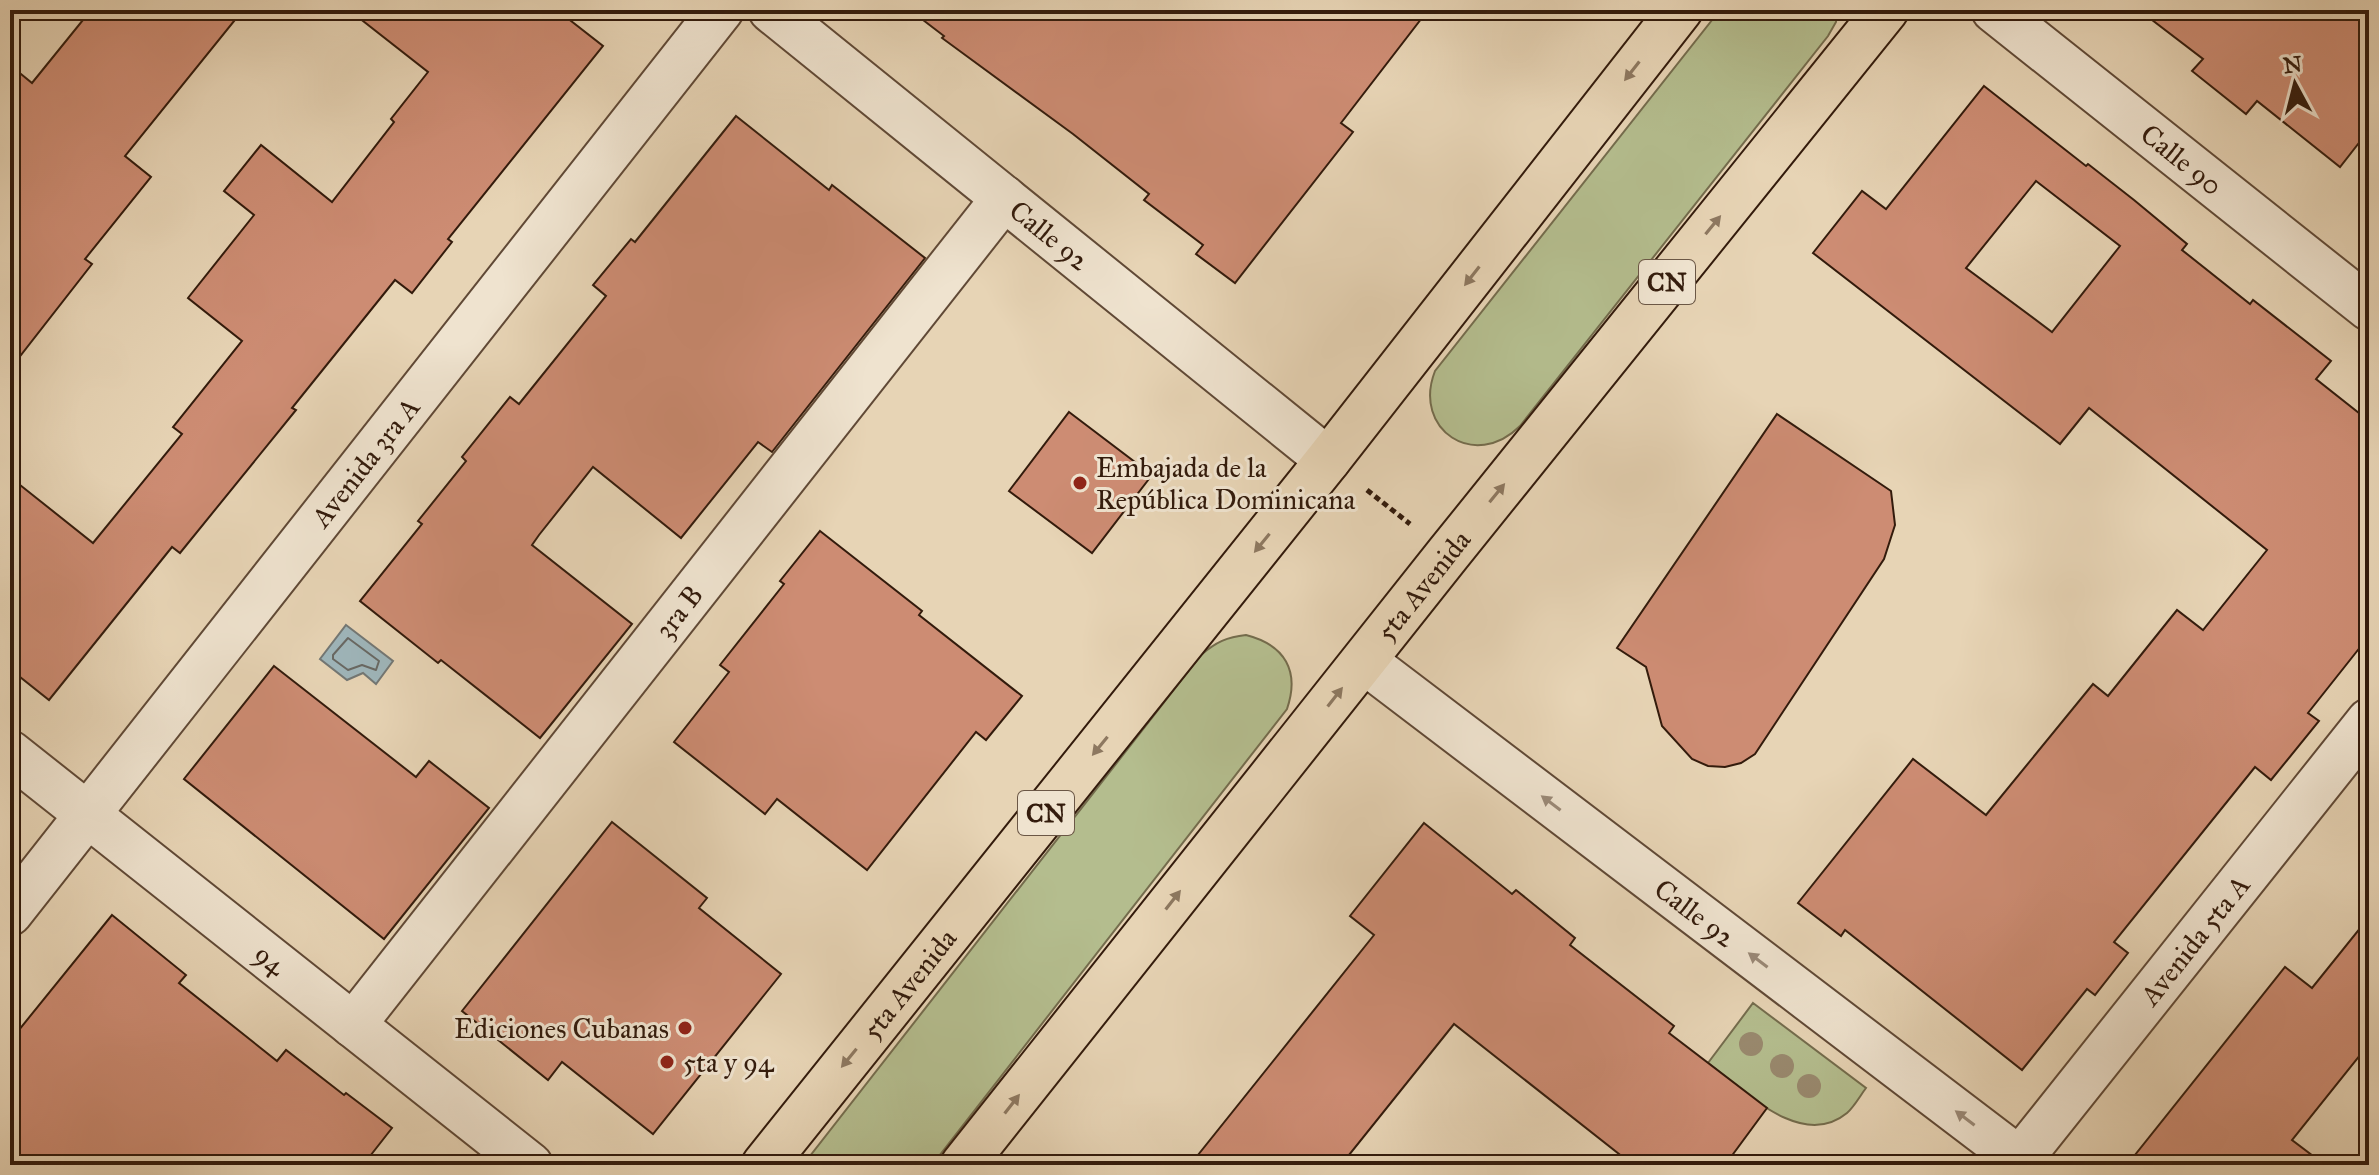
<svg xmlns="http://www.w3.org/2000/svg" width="2379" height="1175" font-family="'IM FELL Great Primer',serif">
<rect width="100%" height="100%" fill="#e7d4b5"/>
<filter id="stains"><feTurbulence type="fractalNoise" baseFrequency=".0025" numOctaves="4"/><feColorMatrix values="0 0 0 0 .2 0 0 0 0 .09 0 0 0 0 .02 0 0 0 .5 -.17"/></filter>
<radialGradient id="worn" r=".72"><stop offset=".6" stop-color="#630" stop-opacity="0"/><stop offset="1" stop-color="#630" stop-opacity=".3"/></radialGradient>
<g fill="#b4bd8e" stroke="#746c4d" stroke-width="2">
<path d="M1720,10H1837L1836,22L1828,36L1520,426C1475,471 1412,430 1435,371Z"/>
<path d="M1246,635C1285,645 1300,671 1287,709L932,1165H803L1201,655C1216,642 1227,637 1246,635Z"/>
<path d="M1753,1003L1866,1088C1860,1096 1854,1107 1847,1113C1801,1151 1743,1089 1708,1063Z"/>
</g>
<path fill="#9eb5ba" stroke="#737774" stroke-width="2" d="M346,625L393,661L376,684L363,673L347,680L320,659Z"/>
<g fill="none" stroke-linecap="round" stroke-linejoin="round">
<path stroke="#686863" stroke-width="2" d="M348,638L379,661L376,670L362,665L348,670L333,659V655Z"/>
</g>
<g fill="#cd8c73" stroke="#331b0c" stroke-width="2" fill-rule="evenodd">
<path d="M91,10H243L125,156L151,177L85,259L92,264L10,369V65L32,83Z"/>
<path d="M349,10H557L603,46L448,239L452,242L412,293L395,280L292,408L296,410L180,553L172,547L49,700L10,669V477L93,543L182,434L173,427L242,341L188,298L254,215L224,191L261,145L332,202L394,122L391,119L428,72Z"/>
<path d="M910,10H1428L1341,123L1353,132L1235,283L1196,254L1203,245L1144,200L1149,194L1073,134L942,38L944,36Z"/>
<path d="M2139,10H2369V130L2340,167L2257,101L2246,114L2192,71L2203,59Z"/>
<path d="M1984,86L2086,166L2088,164L2134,200L2187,244L2182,250L2250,304L2253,300L2331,361L2316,379L2369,421V636L2308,713L2319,721L2271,780L2255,767L2114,942L2128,953L2095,995L2087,989L2022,1070L1845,930L1841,936L1798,903L1913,759L1986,815L2093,684L2108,696L2177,610L2203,630L2267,550L2089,408L2060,444L1813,253L1862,191L1886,209ZM2036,181L2120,246L2052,332L1966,268Z"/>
<path d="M736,116L829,190L832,185L925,258L772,452L758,442L681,538L593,467L539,535L532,545L632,624L540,738L441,660L438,663L360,601L422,524L418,521L466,461L462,457L510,397L519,404L606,296L593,285L631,239L635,242Z"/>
<path d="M1069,412L1152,475L1092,553L1009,491Z"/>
<path d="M1777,414L1891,491L1895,525L1884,559L1755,754L1741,763L1725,767L1708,766L1692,759L1662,726L1646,667L1617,648Z"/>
<path d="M820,531L922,611L919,615L1022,696L986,740L976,732L867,870L777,799L765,814L674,742L729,672L720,665L784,584L780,581Z"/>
<path d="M274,666L416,777L429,761L489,808L384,939L184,779Z"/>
<path d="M612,822L707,898L699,908L781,974L653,1134L562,1062L548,1080L462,1011Z"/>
<path d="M1424,823L1512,894L1516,890L1575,938L1570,945L1674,1026L1669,1033L1767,1108L1725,1165H1633L1454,1024L1341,1165H1190L1374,935L1350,916Z"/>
<path d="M112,915L186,975L179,983L277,1061L286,1050L344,1095L346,1093L392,1128L363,1165H10V1041Z"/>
<path d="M2369,917V1044L2292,1140L2325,1165H2127L2285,967L2312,988Z"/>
</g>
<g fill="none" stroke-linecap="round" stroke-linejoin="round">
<defs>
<g id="minor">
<path id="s1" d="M771,10L1328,460"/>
<path id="s2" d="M1994,10L2369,308"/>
<path id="s3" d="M1364,661L2027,1165"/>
<path id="s4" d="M10,753L530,1165"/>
<path id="s5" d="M10,913L721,10"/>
<path id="s6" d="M353,1025L1004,198"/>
<path id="s7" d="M2020,1159L2369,721"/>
</g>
<g id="highway">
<path id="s8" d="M764,1165L1328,460L1680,10"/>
<path id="s9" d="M963,1165L1448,554L1886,10"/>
</g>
</defs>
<use href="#minor" stroke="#604936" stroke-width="48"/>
<use href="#highway" stroke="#331b0c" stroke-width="48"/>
<path stroke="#331b0c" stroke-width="5" stroke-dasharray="6 4" stroke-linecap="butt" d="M1367,490L1410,524"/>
<use href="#minor" stroke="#efe3cf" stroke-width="44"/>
<use href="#highway" stroke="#e7d4b5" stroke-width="44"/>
</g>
<g fill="#99896e">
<circle cx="1751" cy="1044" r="12"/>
<circle cx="1782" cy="1066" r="12"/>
<circle cx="1809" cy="1086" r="12"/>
</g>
<defs><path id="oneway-solid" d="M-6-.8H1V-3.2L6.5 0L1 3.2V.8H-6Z" transform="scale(2)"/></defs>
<g fill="#8d7860">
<use href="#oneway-solid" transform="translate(1632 71) rotate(128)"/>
<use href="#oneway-solid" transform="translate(1713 225) rotate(-51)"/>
<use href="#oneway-solid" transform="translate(1472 276) rotate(128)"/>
<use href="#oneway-solid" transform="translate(1497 493) rotate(-51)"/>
<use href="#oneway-solid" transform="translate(1262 543) rotate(129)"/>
<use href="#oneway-solid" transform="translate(1335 697) rotate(-52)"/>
<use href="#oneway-solid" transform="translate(1100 746) rotate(129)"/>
<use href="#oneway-solid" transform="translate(1173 900) rotate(-52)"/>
<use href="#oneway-solid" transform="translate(849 1058) rotate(129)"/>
<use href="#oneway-solid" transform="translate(1012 1104) rotate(-52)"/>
</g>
<g fill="#9a8977">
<use href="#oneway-solid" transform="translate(1551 803) rotate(-143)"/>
<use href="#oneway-solid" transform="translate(1758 960) rotate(-143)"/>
<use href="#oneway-solid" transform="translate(1965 1118) rotate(-143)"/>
</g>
<g fill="#8f2418" stroke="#efe3cf" stroke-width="3">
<circle cx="1080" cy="483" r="8"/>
<circle cx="685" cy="1028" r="8"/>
<circle cx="667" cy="1062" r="8"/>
</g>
<g text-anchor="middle" stroke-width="6" stroke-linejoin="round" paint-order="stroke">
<g fill="#efe3cf" stroke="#6b5746" stroke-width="2">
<rect x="1639" y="260" width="56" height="44" rx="6"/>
<rect x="1018" y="791" width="56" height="44" rx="6"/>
</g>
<g font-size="26" font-weight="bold" fill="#331b0c">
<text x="1667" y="291">CN</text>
<text x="1046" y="822">CN</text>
</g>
<g font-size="28" fill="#331b0c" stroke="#efe3cf">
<text dy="10" stroke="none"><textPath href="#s2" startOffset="240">Calle 90</textPath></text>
<text dy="10" stroke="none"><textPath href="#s1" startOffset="358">Calle 92</textPath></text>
<text dy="10" stroke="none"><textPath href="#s5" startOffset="574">Avenida 3ra A</textPath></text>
<text dy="10" stroke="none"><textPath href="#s9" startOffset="740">5ta Avenida</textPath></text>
<text dy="10" stroke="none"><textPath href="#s6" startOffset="526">3ra B</textPath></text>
<text dy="10" stroke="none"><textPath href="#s3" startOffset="416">Calle 92</textPath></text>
<text dy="10" stroke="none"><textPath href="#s7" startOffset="280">Avenida 5ta A</textPath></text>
<text dy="10" stroke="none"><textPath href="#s4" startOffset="332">94</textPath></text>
<text dy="10" stroke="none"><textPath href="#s8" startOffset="232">5ta Avenida</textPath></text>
</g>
<g font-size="28" fill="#331b0c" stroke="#efe3cf" text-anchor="start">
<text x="1096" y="477">Embajada de la<tspan x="1096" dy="32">República Dominicana</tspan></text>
<text x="669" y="1038" text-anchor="end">Ediciones Cubanas</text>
<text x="683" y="1072">5ta y 94</text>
</g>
</g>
<rect width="2379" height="1175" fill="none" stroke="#e7d4b5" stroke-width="40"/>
<rect x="12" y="12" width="2355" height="1151" fill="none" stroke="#331b0c" stroke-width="4"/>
<rect x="20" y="20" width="2339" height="1135" fill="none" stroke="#331b0c" stroke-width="2"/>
<g transform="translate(2295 84) rotate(353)" stroke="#efe3cf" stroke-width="6" paint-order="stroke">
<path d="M0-6L14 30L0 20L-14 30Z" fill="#331b0c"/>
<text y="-12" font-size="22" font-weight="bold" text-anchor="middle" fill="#331b0c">N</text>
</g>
<rect width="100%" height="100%" filter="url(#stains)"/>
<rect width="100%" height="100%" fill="url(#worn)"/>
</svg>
